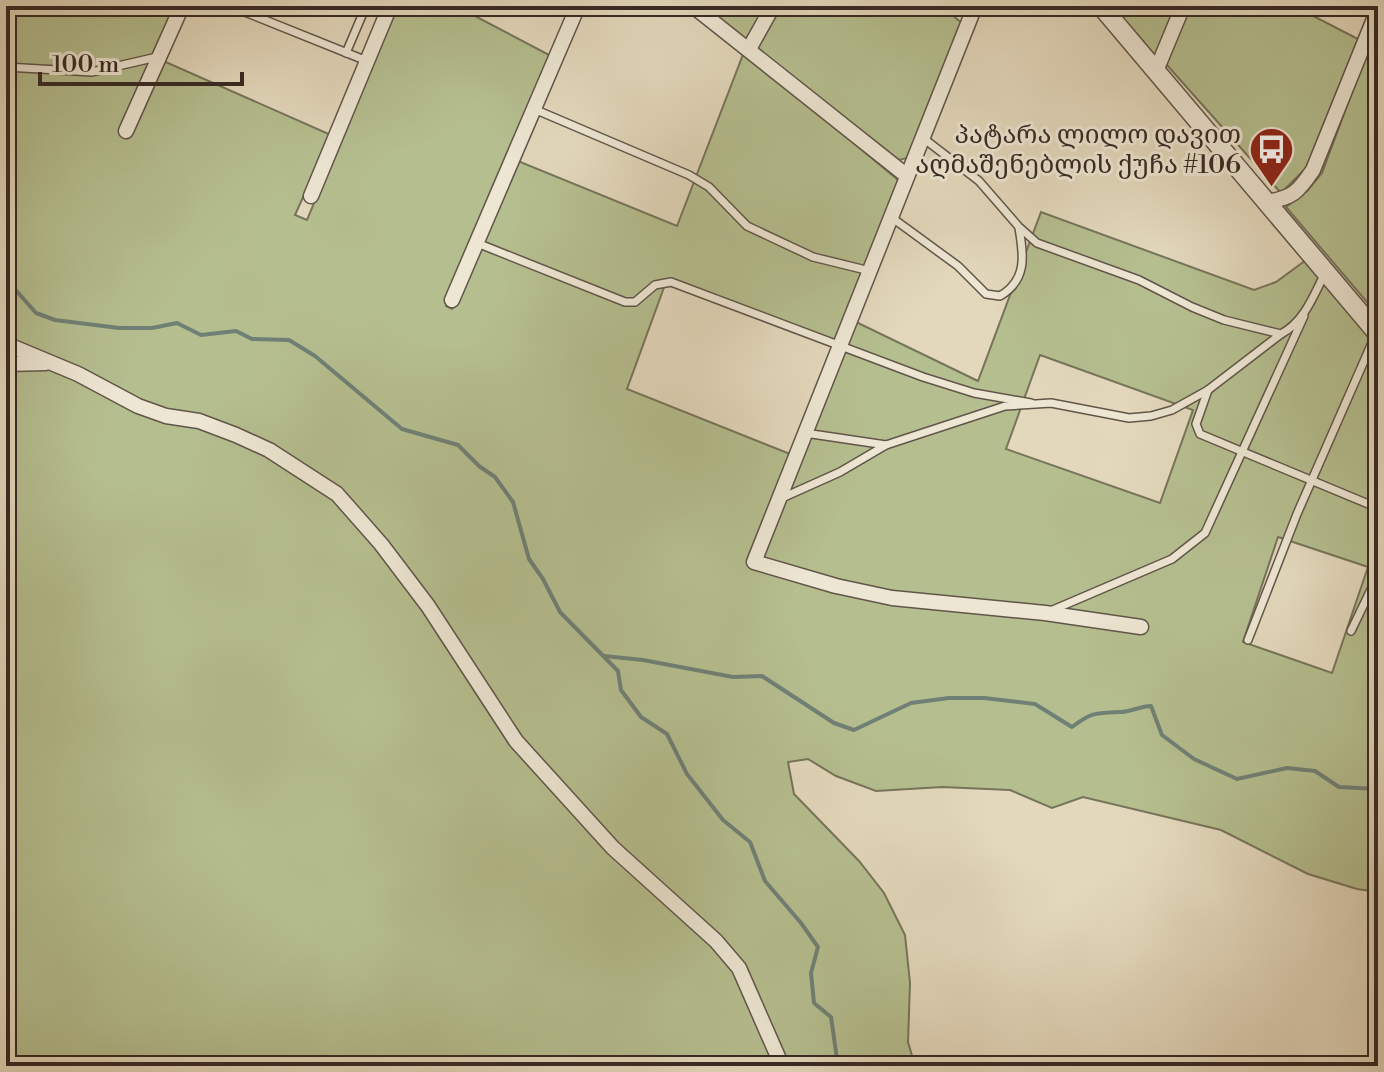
<svg xmlns="http://www.w3.org/2000/svg" width="1384" height="1072" font-family="'Libre Bodoni','Noto Serif Georgian',serif">
<rect width="100%" height="100%" fill="#e3d8bc"/>
<filter id="stains"><feTurbulence type="fractalNoise" baseFrequency=".0025" numOctaves="4"/><feColorMatrix values="0 0 0 0 .2 0 0 0 0 .09 0 0 0 0 .02 0 0 0 .5 -.17"/></filter>
<radialGradient id="worn" r=".72"><stop offset=".6" stop-color="#630" stop-opacity="0"/><stop offset="1" stop-color="#630" stop-opacity=".3"/></radialGradient>
<g fill="#b5be8f" stroke="#76745a" stroke-width="2" fill-rule="evenodd">
<path d="M6,6H183L161,60L331,135L295,215L307,220L396,6H456L553,57L446,306L452,309L518,161L677,226L744,52L909,189L856,322L978,381L1041,212L1254,290L1276,282L1306,260L1378,341V892L1357,889L1308,874L1221,830L1083,797L1052,808L1010,790L942,787L876,791L836,776L808,759L788,762L794,794L859,861L884,893L905,935L910,983L908,1042L915,1066H6ZM666,282L834,347L790,454L627,389ZM1040,355L1193,410L1160,503L1006,449ZM1278,537L1368,567L1332,673L1243,642Z"/>
<path d="M701,6H767L747,41Z"/>
<path d="M779,6H941L962,23L907,158L899,160L759,51L757,44Z"/>
<path d="M1111,6H1179L1157,60Z"/>
<path d="M1189,6H1294L1358,39L1310,164L1281,193L1166,64Z"/>
<path d="M1365,57L1378,63V315L1286,207L1307,191L1322,173Z"/>
</g>
<g fill="none" stroke-linecap="round" stroke-linejoin="round">
<g stroke="#708076" stroke-width="4">
<path d="M6,279L36,313L55,320L119,328H152L177,323L201,335L236,331L252,339L289,340L315,356L402,429L458,445L479,466L495,477L513,502L529,559L543,579L560,612L618,671L621,690L641,717L667,734L687,774L723,820L750,842L765,881L801,923L818,947L811,973L814,1003L831,1017L838,1066"/>
<path d="M604,656L643,660L733,677L762,676L834,723L854,730L911,703L949,698H984L1035,704L1072,727C1092,712 1095,713 1120,712C1131,712 1140,706 1151,706L1162,735L1194,759L1237,779L1287,768L1315,771L1339,787L1378,789"/>
</g>
<defs>
<g id="service">
<path d="M230,6L367,61"/>
<path d="M346,53L366,6"/>
<path d="M6,67L92,72L157,57"/>
<path d="M534,109L689,175L709,187L747,226L813,257L870,271"/>
<path d="M923,138L979,181L1019,227L1037,243L1139,280L1192,307L1224,320L1281,334C1304,322 1314,295 1325,273"/>
<path d="M891,217L958,266L986,294L1000,296C1027,280 1024,256 1019,228"/>
<path d="M477,243L625,302H635L655,285L671,282L923,377L974,393L1031,403"/>
<path d="M1208,390L1196,424L1200,434L1378,508"/>
<path d="M805,433L886,445"/>
<path d="M782,498L840,472L886,445L1005,406L1051,403L1129,418L1151,416L1172,410L1208,390L1281,334"/>
<path d="M1048,612L1172,559L1205,533L1304,316"/>
<path d="M1351,631L1378,575"/>
<path d="M1248,640L1297,514L1375,336"/>
</g>
<g id="minor">
<path d="M693,6L907,176"/>
<path d="M975,6L754,562L836,586L892,598L1045,613L1141,627"/>
<path d="M749,49L773,6"/>
<path d="M1156,71L1183,6"/>
<path d="M126,131L182,6"/>
<path d="M311,196L390,6"/>
<path d="M1266,202C1293,198 1298,192 1313,170L1378,9"/>
<path d="M452,300L578,6"/>
<path d="M6,344L78,374L138,406L166,416L199,421L236,435L269,450L337,494L381,544L428,606L516,741L613,848L716,941L739,968L782,1066"/>
<path d="M6,364L46,363"/>
</g>
<path id="tertiary" d="M1101,6L1378,334"/>
</defs>
<use href="#service" stroke="#61554a" stroke-width="10"/>
<use href="#minor" stroke="#61554a" stroke-width="17"/>
<use href="#tertiary" stroke="#61554a" stroke-width="21"/>
<use href="#service" stroke="#ede6d3" stroke-width="7"/>
<use href="#minor" stroke="#ede6d3" stroke-width="14"/>
<use href="#tertiary" stroke="#ede6d3" stroke-width="18"/>
</g>
<defs>
<symbol id="bus-pin" viewBox="-11 -11 22 30"><path d="M0 17L-7.5 6A9.5 9.5 0 1 1 7.5 6Z" fill="#8f2418" stroke="#ede6d3"/><path d="M-5-6H5V4H4V6H2V4H-2V6H-4V4H-5ZM-3.5-4V0h7V-4ZM-3.5 1.2v1.5H-2V1.2ZM2 1.2v1.5H3.5V1.2Z" fill="#fff"/></symbol>
</defs>
<g fill-rule="evenodd">
<use href="#bus-pin" x="1246" y="124" width="51" height="69"/>
</g>
<g text-anchor="middle" stroke-width="6" stroke-linejoin="round" paint-order="stroke">
<g font-size="26" fill="#362924" stroke="#ede6d3" text-anchor="end">
<text x="1241" y="143">პატარა ლილო დავით<tspan x="1241" dy="30">აღმაშენებლის ქუჩა #106</tspan></text>
</g>
</g>
<rect width="1384" height="1072" fill="none" stroke="#e3d8bc" stroke-width="32"/>
<rect x="8" y="8" width="1368" height="1056" fill="none" stroke="#362924" stroke-width="4"/>
<rect x="16" y="16" width="1352" height="1040" fill="none" stroke="#362924" stroke-width="2"/>
<path d="M40 72v12h202v-12" fill="none" stroke="#362924" stroke-width="4"/>
<text x="52" y="72" font-size="24" fill="#362924" stroke="#ede6d3" stroke-width="6" paint-order="stroke">100 m</text>
<rect width="100%" height="100%" filter="url(#stains)"/>
<rect width="100%" height="100%" fill="url(#worn)"/>
</svg>
